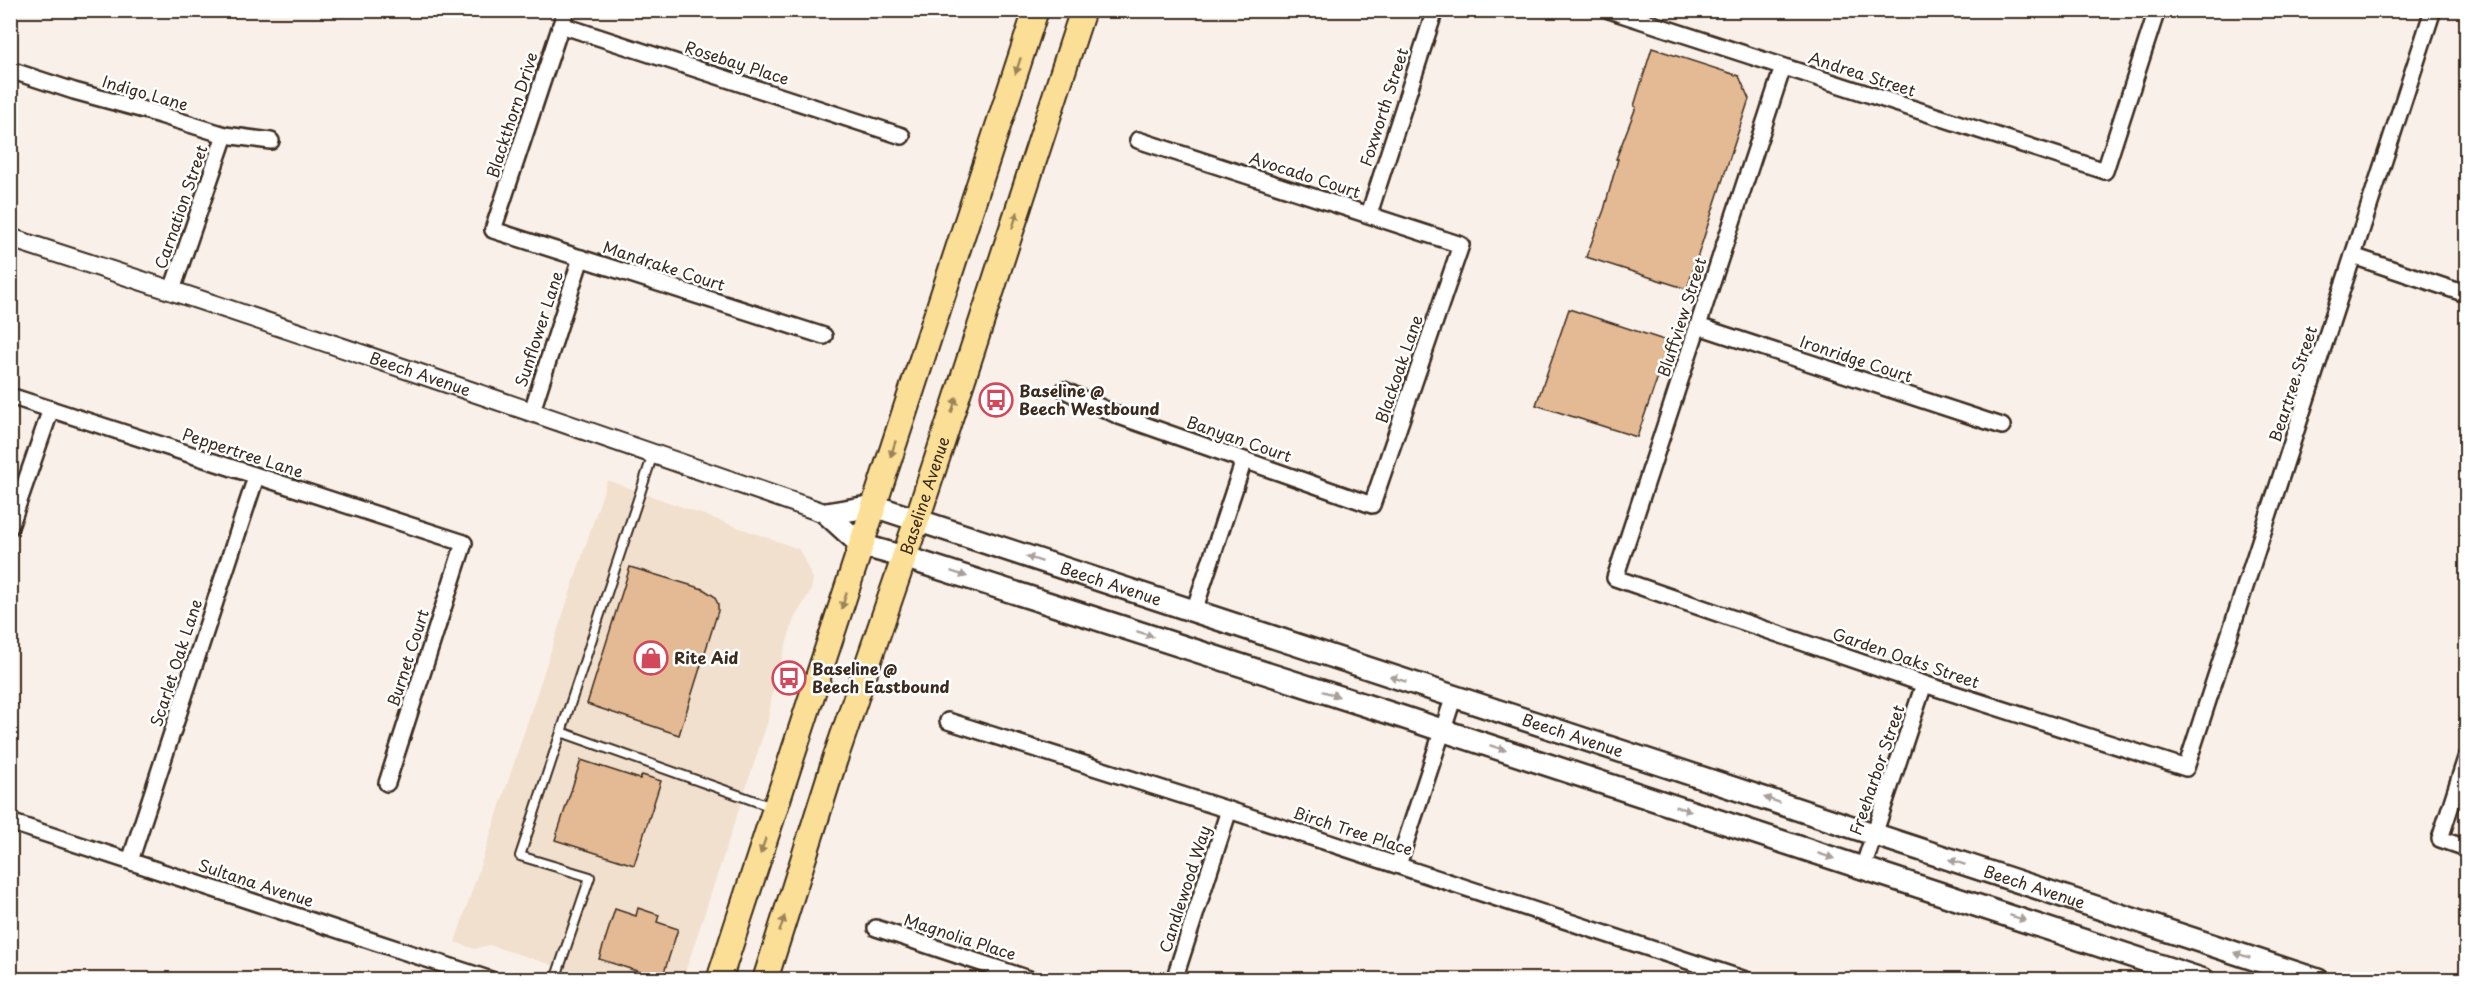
<svg xmlns="http://www.w3.org/2000/svg" width="2477" height="990" font-family="'Playpen Sans',sans-serif">
<rect width="100%" height="100%" fill="#f9f1e9"/>
<filter id="ink" filterUnits="userSpaceOnUse"><feTurbulence type="fractalNoise" baseFrequency=".0167" numOctaves="2"/><feDisplacementMap in="SourceGraphic" scale="12" xChannelSelector="R" yChannelSelector="G"/><feConvolveMatrix kernelMatrix="1 2 1 2 8 2 1 2 1" color-interpolation-filters="sRGB"/></filter>
<g filter="url(#ink)">
<path fill="#f2e0cf" d="M607,480L799,549L813,579L811,591L794,619L774,684L768,721L683,979H596L489,945L474,949L455,942Z"/>
<g fill="#e3ba93" stroke="#3b2a1e" stroke-width="1.5">
<path d="M1652,48L1739,76L1749,99L1687,289L1586,257L1604,210L1618,159H1616L1636,107L1634,106Z"/>
<path d="M1569,309L1670,342L1637,437L1536,405Z"/>
<path d="M630,567L703,589L714,596L718,604V611L679,735L587,704Z"/>
<path d="M581,760L640,779L642,775L661,781L634,865L555,840Z"/>
<path d="M638,908L659,915L657,922L678,929L662,979L599,959L615,909L636,916Z"/>
</g>
<g fill="none" stroke-linecap="round" stroke-linejoin="round">
<defs>
<g id="service">
<path d="M561,732L772,807"/>
<path d="M555,980L590,877L520,856L653,454"/>
</g>
<g id="minor">
<path d="M566,10L493,230L824,336"/>
<path d="M1609,10L2105,171L2157,10"/>
<path d="M561,25L902,136"/>
<path d="M1783,67L1615,578L1924,684L2186,768L2433,10"/>
<path d="M10,70L74,91L144,110L225,135L271,141"/>
<path d="M1369,214L1435,10"/>
<path d="M2353,256L2466,294"/>
<path d="M172,290L225,135"/>
<path d="M1698,326L2002,426"/>
<path d="M1064,390L1119,416L1372,505L1461,245L1138,140"/>
<path d="M10,396L464,543L387,783"/>
<path d="M532,411L581,258"/>
<path d="M10,527L51,409"/>
<path d="M1194,611L1244,460"/>
<path d="M948,721L1229,810L1746,980"/>
<path d="M2466,758L2440,839L2466,848"/>
<path d="M10,822L491,980"/>
<path d="M130,861L256,477"/>
<path d="M1398,865L1454,696"/>
<path d="M1863,868L1924,684"/>
<path d="M876,928L1032,980"/>
<path d="M1174,980L1229,810"/>
</g>
<g id="tertiary">
<path id="s1" d="M10,238C284,326 556,420 827,514"/>
</g>
<g id="secondary">
<path id="s2" d="M827,514L874,506L2318,980"/>
<path d="M827,514L861,545L904,557L1399,716L2204,980"/>
</g>
<g id="primary">
<path d="M719,980L1036,10"/>
<path id="s3" d="M765,980L835,759L917,520L1083,10"/>
</g>
</defs>
<use href="#service" stroke="#3b2a1e" stroke-width="12"/>
<use href="#minor" stroke="#3b2a1e" stroke-width="20"/>
<use href="#tertiary" stroke="#3b2a1e" stroke-width="22"/>
<use href="#secondary" stroke="#3b2a1e" stroke-width="26"/>
<use href="#primary" stroke="#3b2a1e" stroke-width="28"/>
<use href="#service" stroke="#fff" stroke-width="8"/>
<use href="#minor" stroke="#fff" stroke-width="15"/>
<use href="#tertiary" stroke="#fff" stroke-width="18"/>
<use href="#secondary" stroke="#fff" stroke-width="21"/>
<use href="#primary" stroke="#fbdf96" stroke-width="24"/>
</g>
<defs><path id="oneway-solid" d="M-6-.8H1V-3.2L6.5 0L1 3.2V.8H-6Z" transform="scale(1.5)"/></defs>
<g fill="#9b845a">
<use href="#oneway-solid" transform="translate(1018 66) rotate(108)"/>
<use href="#oneway-solid" transform="translate(1015 220) rotate(-72)"/>
<use href="#oneway-solid" transform="translate(954 405) rotate(-72)"/>
<use href="#oneway-solid" transform="translate(893 449) rotate(108)"/>
<use href="#oneway-solid" transform="translate(844 601) rotate(108)"/>
<use href="#oneway-solid" transform="translate(763 846) rotate(109)"/>
<use href="#oneway-solid" transform="translate(782 924) rotate(-72)"/>
</g>
<g fill="#a79f9a">
<use href="#oneway-solid" transform="translate(1034 559) rotate(-162)"/>
<use href="#oneway-solid" transform="translate(959 574) rotate(18)"/>
<use href="#oneway-solid" transform="translate(1145 634) rotate(18)"/>
<use href="#oneway-solid" transform="translate(1398 679) rotate(-162)"/>
<use href="#oneway-solid" transform="translate(1331 694) rotate(18)"/>
<use href="#oneway-solid" transform="translate(1498 748) rotate(18)"/>
<use href="#oneway-solid" transform="translate(1772 800) rotate(-162)"/>
<use href="#oneway-solid" transform="translate(1683 809) rotate(18)"/>
<use href="#oneway-solid" transform="translate(1826 856) rotate(18)"/>
<use href="#oneway-solid" transform="translate(1957 862) rotate(-162)"/>
<use href="#oneway-solid" transform="translate(2018 918) rotate(18)"/>
<use href="#oneway-solid" transform="translate(2242 955) rotate(-162)"/>
</g>
</g>
<defs>
<symbol id="bus-ring" viewBox="-11 -11 22 22"><circle r="9.5" fill="#fff" stroke="#d1495b" stroke-width="1.5"/><path d="M-5-6H5V4H4V6H2V4H-2V6H-4V4H-5ZM-3.5-4V0h7V-4ZM-3.5 1.2v1.5H-2V1.2ZM2 1.2v1.5H3.5V1.2Z" fill="#d1495b"/></symbol>
<symbol id="shop-ring" viewBox="-11 -11 22 22"><circle r="9.5" fill="#fff" stroke="#d1495b" stroke-width="1.5"/><path d="M-5-2.5h2.3a2.7 3.5 0 0 1 5.4 0H5L5.5 6h-11ZM-1.5-2.5h3a1.5 2.3 0 0 0-3 0Z" fill="#d1495b"/></symbol>
</defs>
<g fill-rule="evenodd">
<use href="#bus-ring" x="977" y="381" width="38" height="38"/>
<use href="#shop-ring" x="632" y="639" width="38" height="38"/>
<use href="#bus-ring" x="770" y="659" width="38" height="38"/>
</g>
<g text-anchor="middle" stroke-width="5" stroke-linejoin="round" paint-order="stroke">
<g font-size="16" fill="#3b2a1e" stroke="#fff">
<text transform="translate(737 63) rotate(18)" y="6">Rosebay Place</text>
<text transform="translate(1862 74) rotate(18)" y="6">Andrea Street</text>
<text transform="translate(145 93) rotate(16)" y="6">Indigo Lane</text>
<text transform="translate(1384 107) rotate(-72)" y="6">Foxworth Street</text>
<text transform="translate(512 115) rotate(-72)" y="6">Blackthorn Drive</text>
<text transform="translate(1305 175) rotate(18)" y="6">Avocado Court</text>
<text transform="translate(181 207) rotate(-71)" y="6">Carnation Street</text>
<text transform="translate(664 266) rotate(18)" y="6">Mandrake Court</text>
<text transform="translate(1682 317) rotate(-72)" y="6">Bluffview Street</text>
<text transform="translate(539 329) rotate(-72)" y="6">Sunflower Lane</text>
<text transform="translate(1856 359) rotate(18)" y="6">Ironridge Court</text>
<text transform="translate(1399 369) rotate(-71)" y="6">Blackoak Lane</text>
<text dy="6" stroke="none"><textPath href="#s1" startOffset="432">Beech Avenue</textPath></text>
<text transform="translate(2293 384) rotate(-72)" y="6">Beartree Street</text>
<text transform="translate(1239 439) rotate(19)" y="6">Banyan Court</text>
<text transform="translate(243 453) rotate(18)" y="6">Peppertree Lane</text>
<text dy="6" stroke="none"><textPath href="#s3" startOffset="510">Baseline Avenue</textPath></text>
<text dy="6" stroke="none"><textPath href="#s2" startOffset="297">Beech Avenue</textPath></text>
<text transform="translate(408 658) rotate(-72)" y="6">Burnet Court</text>
<text transform="translate(1906 658) rotate(19)" y="6">Garden Oaks Street</text>
<text transform="translate(176 663) rotate(-72)" y="6">Scarlet Oak Lane</text>
<text dy="6" stroke="none"><textPath href="#s2" startOffset="783">Beech Avenue</textPath></text>
<text transform="translate(1877 770) rotate(-71)" y="6">Freeharbor Street</text>
<text transform="translate(1353 831) rotate(18)" y="6">Birch Tree Place</text>
<text transform="translate(256 883) rotate(18)" y="6">Sultana Avenue</text>
<text dy="6" stroke="none"><textPath href="#s2" startOffset="1269">Beech Avenue</textPath></text>
<text transform="translate(1185 889) rotate(-72)" y="6">Candlewood Way</text>
<text transform="translate(960 937) rotate(18)" y="6">Magnolia Place</text>
</g>
<g font-size="16" font-weight="bold" fill="#3b2a1e" stroke="#fff" text-anchor="start">
<text x="1019" y="397">Baseline @<tspan x="1019" dy="18">Beech Westbound</tspan></text>
<text x="674" y="664">Rite Aid</text>
<text x="812" y="675">Baseline @<tspan x="812" dy="18">Beech Eastbound</tspan></text>
</g>
</g>
<rect width="2477" height="990" fill="none" stroke="#fff" stroke-width="36"/>
<rect x="18" y="18" width="2441" height="954" fill="none" stroke="#3b2a1e" stroke-width="2" filter="url(#ink)"/>
</svg>
